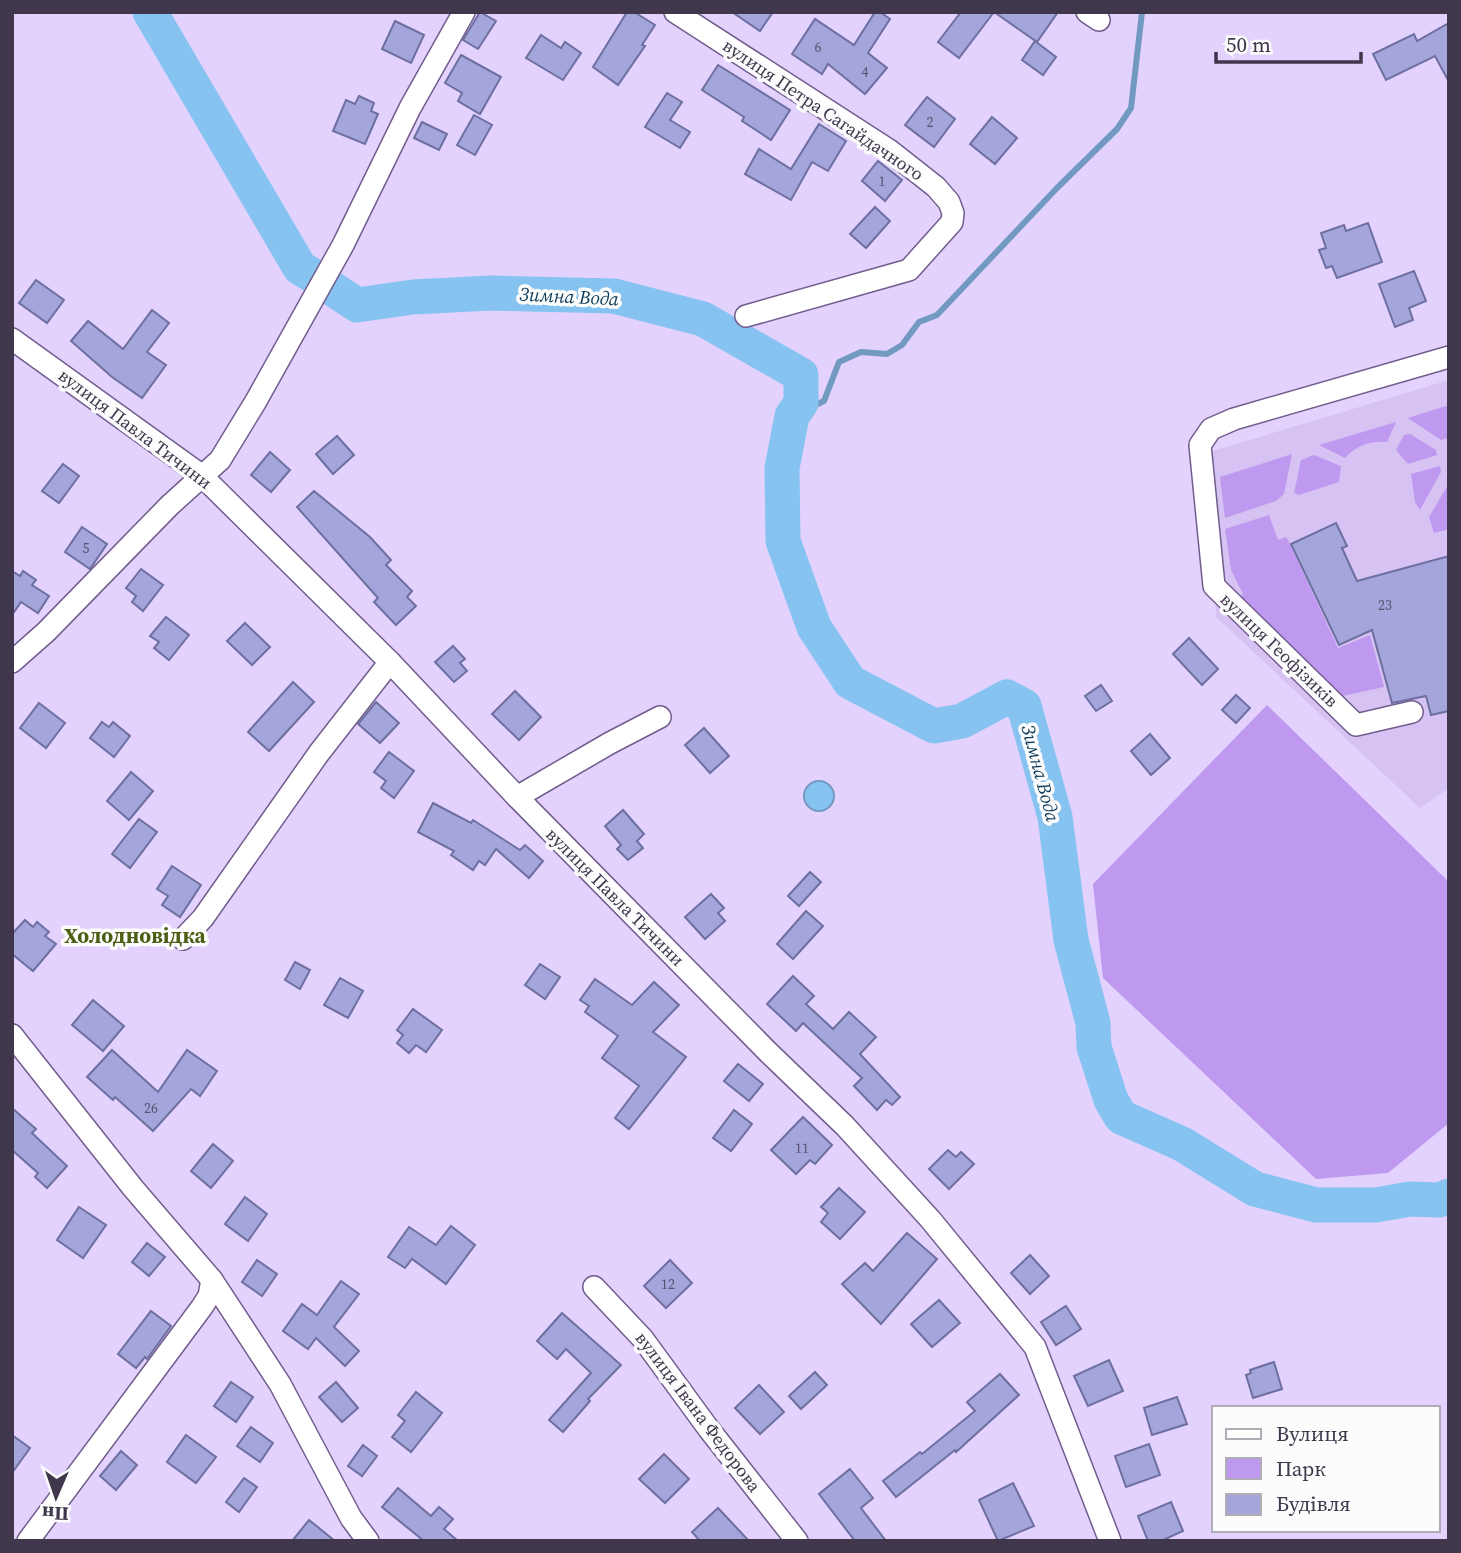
<svg xmlns="http://www.w3.org/2000/svg" width="1461" height="1553" font-family="'Source Serif 4',serif">
<rect width="100%" height="100%" fill="#e3d2fe"/>
<path fill="#d6c3f3" d="M1449,380V788L1420,808L1216,617L1213,451Z"/>
<g fill="#be99ef">
<path d="M1449,405V438L1441,440L1408,418Z"/>
<path d="M1396,422L1387,442C1370,441 1357,445 1345,458L1319,445Z"/>
<path d="M1410,434L1436,450L1437,455L1408,464L1396,450L1404,435Z"/>
<path d="M1292,454L1284,494L1276,501L1225,518L1220,477Z"/>
<path d="M1314,455L1341,466L1339,482L1299,495L1294,493L1301,460Z"/>
<path d="M1440,466L1441,472L1420,510L1415,502L1411,474Z"/>
<path d="M1449,483V529L1434,533L1429,517Z"/>
<path d="M1269,515L1278,540L1286,537L1289,542L1338,648L1370,635L1384,687L1338,697L1239,600L1243,594L1231,570L1225,529Z"/>
<path d="M1267,705L1449,882V1123L1388,1173L1316,1179L1103,978L1093,884Z"/>
</g>
<circle fill="#87c3f1" stroke="#7299c0" stroke-width="2" cx="819" cy="796" r="15"/>
<g fill="none" stroke-linecap="round" stroke-linejoin="round">
<path stroke="#7299c0" stroke-width="6" d="M792,416L824,401L839,362L861,352L887,354L902,345L919,322L937,315L1057,188L1117,129L1131,108L1142,12"/>
<g stroke="#87c3f1" stroke-width="35">
<path d="M150,12L300,268L312,275"/>
<path d="M333,289L357,305L413,297L491,293L614,296L703,319L801,375V403L792,416L782,468L783,541L814,627L850,682L934,726L962,721L1007,697L1024,706L1055,817L1071,940L1093,1023L1094,1047L1111,1100L1121,1117L1182,1144L1255,1189L1316,1205H1376L1410,1199L1439,1200L1449,1196"/>
</g>
</g>
<g fill="#a3a5db" stroke="#6e6fa1" stroke-width="2">
<path d="M480,12L496,21L478,49L463,40Z"/>
<path d="M627,12H634L655,25L642,45L645,46L618,85L593,67Z"/>
<path d="M732,12H773L760,31Z"/>
<path d="M875,12H880L890,19L868,53L887,68L865,94L828,64L822,74L792,54L815,19L854,45Z"/>
<path d="M961,12H1058L1037,42L994,12L959,58L938,42Z"/>
<path d="M395,21L424,35L411,63L382,49Z"/>
<path d="M1449,23V82L1435,56L1386,80L1373,54L1414,34L1417,41Z"/>
<path d="M541,35L561,48L565,42L581,53L563,80L526,58Z"/>
<path d="M1035,41L1056,57L1043,75L1022,60Z"/>
<path d="M461,55L501,77L480,114L458,101L462,93L445,83Z"/>
<path d="M718,65L790,110L771,140L742,121L744,117L702,90Z"/>
<path d="M667,93L682,102L670,120L690,132L680,148L645,127Z"/>
<path d="M359,96L374,103L371,111L378,114L365,144L333,131L346,100L355,104Z"/>
<path d="M927,97L955,119L934,147L905,125Z"/>
<path d="M474,115L492,125L475,155L457,145Z"/>
<path d="M992,117L1017,138L995,164L970,144Z"/>
<path d="M422,122L447,134L439,150L414,138Z"/>
<path d="M819,124L846,141L828,171L812,162L791,200L745,174L759,149L791,169Z"/>
<path d="M878,161L902,180L885,201L862,181Z"/>
<path d="M875,207L890,221L866,248L850,234Z"/>
<path d="M1368,223L1382,262L1337,278L1332,266L1326,268L1319,250L1326,248L1321,233L1344,225L1346,231Z"/>
<path d="M1414,271L1426,301L1409,308L1413,320L1395,327L1379,284Z"/>
<path d="M36,280L64,300L47,323L19,303Z"/>
<path d="M152,310L169,323L147,352L166,365L142,398L112,377L71,341L88,321L123,349Z"/>
<path d="M337,436L354,455L333,474L316,454Z"/>
<path d="M270,452L290,470L271,492L251,475Z"/>
<path d="M63,464L79,476L59,503L42,491Z"/>
<path d="M314,491L370,537L391,560L386,565L412,591L407,597L416,606L396,625L374,602L378,598L297,507Z"/>
<path d="M1336,523L1347,546L1342,548L1357,581L1449,556V711L1431,715L1426,696L1392,703L1372,630L1339,645L1291,544Z"/>
<path d="M82,527L107,544L90,569L65,552Z"/>
<path d="M141,569L163,585L143,611L132,602L136,596L126,588Z"/>
<path d="M12,571L20,576L23,571L36,580L32,585L49,596L38,613L21,602L12,615Z"/>
<path d="M166,617L189,635L169,660L154,648L159,642L150,636Z"/>
<path d="M245,623L270,647L252,665L227,641Z"/>
<path d="M1189,638L1218,669L1202,685L1173,654Z"/>
<path d="M453,646L465,659L460,663L467,671L454,682L435,662Z"/>
<path d="M293,682L314,702L269,751L248,732Z"/>
<path d="M1101,685L1112,701L1096,711L1085,696Z"/>
<path d="M515,691L541,717L519,740L492,714Z"/>
<path d="M1236,695L1250,708L1236,723L1222,710Z"/>
<path d="M376,702L399,723L380,743L358,724Z"/>
<path d="M39,703L65,723L46,748L20,728Z"/>
<path d="M102,722L109,727L113,722L130,736L114,757L90,738Z"/>
<path d="M704,728L729,756L710,773L685,745Z"/>
<path d="M1150,734L1170,758L1151,775L1131,751Z"/>
<path d="M389,752L414,771L394,798L381,788L386,781L374,772Z"/>
<path d="M131,772L153,791L129,820L107,801Z"/>
<path d="M433,803L471,823L473,820L520,850L525,845L543,861L529,878L496,849L485,865L479,861L473,870L451,855L454,851L418,832Z"/>
<path d="M623,810L644,834L637,841L643,848L628,860L617,849L621,845L605,826Z"/>
<path d="M139,819L157,832L130,868L112,854Z"/>
<path d="M172,866L201,885L180,917L162,905L168,896L157,889Z"/>
<path d="M810,872L821,882L799,906L788,896Z"/>
<path d="M711,894L724,908L718,913L725,921L705,939L685,917Z"/>
<path d="M806,911L823,926L793,959L777,944Z"/>
<path d="M25,920L33,927L37,922L49,932L45,936L56,944L33,971L12,954V934Z"/>
<path d="M295,962L310,970L300,989L285,980Z"/>
<path d="M540,964L560,977L545,999L525,985Z"/>
<path d="M793,976L814,996L806,1004L833,1029L849,1012L876,1037L860,1054L900,1097L892,1105L886,1100L877,1110L854,1086L862,1078L803,1023L796,1031L767,1004Z"/>
<path d="M340,978L363,991L348,1018L324,1005Z"/>
<path d="M595,979L632,1005L654,982L679,1005L653,1032L686,1057L629,1129L615,1118L639,1086L602,1058L618,1036L585,1012L589,1006L580,1000Z"/>
<path d="M93,1000L124,1026L103,1051L72,1025Z"/>
<path d="M413,1009L442,1030L426,1052L416,1045L409,1053L397,1043L403,1035L397,1030Z"/>
<path d="M112,1050L158,1092L187,1050L217,1071L200,1096L191,1089L153,1131L115,1097L113,1100L87,1077Z"/>
<path d="M738,1064L763,1084L749,1101L724,1081Z"/>
<path d="M12,1108L36,1129L32,1133L67,1166L47,1188L35,1177L38,1173L12,1150Z"/>
<path d="M734,1110L752,1124L731,1151L713,1138Z"/>
<path d="M803,1117L832,1145L815,1164L810,1160L796,1174L771,1150Z"/>
<path d="M213,1144L233,1161L211,1188L191,1171Z"/>
<path d="M948,1150L956,1157L961,1152L974,1164L949,1189L929,1169Z"/>
<path d="M839,1188L865,1212L840,1239L821,1222L828,1213L821,1207Z"/>
<path d="M245,1197L267,1214L248,1241L225,1224Z"/>
<path d="M79,1207L106,1225L83,1258L57,1240Z"/>
<path d="M451,1226L475,1245L446,1284L412,1259L405,1268L388,1257L409,1227L436,1245Z"/>
<path d="M907,1233L937,1259L881,1324L842,1284L865,1263L873,1271Z"/>
<path d="M147,1243L165,1257L149,1276L132,1262Z"/>
<path d="M1030,1255L1049,1276L1030,1294L1011,1273Z"/>
<path d="M257,1260L277,1274L262,1296L242,1282Z"/>
<path d="M670,1260L692,1283L666,1308L644,1286Z"/>
<path d="M341,1281L359,1294L334,1327L359,1351L345,1366L316,1338L308,1349L283,1331L302,1304L317,1315Z"/>
<path d="M939,1300L960,1323L932,1347L911,1324Z"/>
<path d="M1066,1306L1081,1329L1056,1345L1041,1322Z"/>
<path d="M151,1311L171,1326L147,1359L145,1357L136,1368L118,1354Z"/>
<path d="M562,1313L621,1365L588,1399L590,1401L563,1432L549,1420L591,1373L566,1349L557,1359L537,1341Z"/>
<path d="M1109,1360L1123,1391L1088,1406L1074,1376Z"/>
<path d="M1274,1362L1282,1389L1253,1398L1246,1375L1251,1373L1250,1370Z"/>
<path d="M815,1372L827,1385L801,1409L789,1396Z"/>
<path d="M1000,1374L1019,1395L956,1452L955,1450L896,1497L883,1481L920,1452L922,1454L975,1411L967,1402Z"/>
<path d="M231,1382L253,1397L236,1422L214,1406Z"/>
<path d="M336,1382L358,1408L342,1422L319,1397Z"/>
<path d="M759,1385L784,1412L760,1434L735,1408Z"/>
<path d="M416,1392L442,1413L411,1452L392,1437L405,1421L398,1415Z"/>
<path d="M1177,1397L1187,1424L1152,1435L1144,1408Z"/>
<path d="M251,1427L273,1443L260,1462L237,1446Z"/>
<path d="M12,1435L30,1448L12,1473Z"/>
<path d="M186,1435L216,1457L196,1483L167,1462Z"/>
<path d="M1149,1444L1160,1475L1126,1487L1115,1456Z"/>
<path d="M363,1445L377,1456L362,1476L348,1466Z"/>
<path d="M121,1451L137,1465L116,1490L100,1476Z"/>
<path d="M664,1454L689,1479L665,1503L639,1479Z"/>
<path d="M850,1469L873,1498L861,1508L886,1541H855L819,1494Z"/>
<path d="M244,1478L257,1487L239,1512L226,1502Z"/>
<path d="M1013,1483L1034,1526L998,1541L979,1500Z"/>
<path d="M398,1488L431,1516L439,1507L453,1519L444,1529L458,1541H424L382,1507Z"/>
<path d="M1171,1502L1183,1531L1161,1541H1148L1138,1516Z"/>
<path d="M718,1508L749,1541H700L692,1532Z"/>
<path d="M309,1520L335,1541H292Z"/>
</g>
<g fill="none" stroke-linecap="round" stroke-linejoin="round">
<defs>
<g id="minor">
<path d="M675,12L889,150L936,187L949,202L953,213L952,222L909,270L746,316"/>
<path d="M1087,12L1099,20"/>
<path d="M12,339L201,475L390,662L517,797L768,1052L845,1126L930,1219L1035,1347L1110,1541"/>
<path d="M12,662L46,632L170,505L220,460L256,401L343,245L410,108L464,12"/>
<path d="M1412,712L1356,725L1214,586L1200,445L1211,429L1234,419L1449,357"/>
<path d="M517,797L610,743L660,717"/>
<path d="M183,939L203,918L319,753L390,662"/>
<path d="M12,1035L133,1188L212,1280L280,1384L351,1518L368,1541"/>
<path d="M594,1287L643,1339L708,1428L797,1541"/>
<path d="M28,1541L202,1307L209,1296L212,1280"/>
</g>
</defs>
<use href="#minor" stroke="#715d8d" stroke-width="24"/>
<use href="#minor" stroke="#fff" stroke-width="21"/>
</g>
<g text-anchor="middle" stroke-width="7" stroke-linejoin="round" paint-order="stroke">
<g font-size="14" fill="#595270">
<text x="818" y="52">6</text>
<text x="865" y="77">4</text>
<text x="930" y="127">2</text>
<text x="882" y="186">1</text>
<text x="86" y="553">5</text>
<text x="1385" y="610">23</text>
<text x="151" y="1113">26</text>
<text x="802" y="1153">11</text>
<text x="668" y="1289">12</text>
</g>
<g font-size="18" fill="#40374d" stroke="#fcfcfc">
<text transform="translate(823 110) rotate(34)" y="6">вулиця Петра Сагайдачного</text>
<text transform="translate(135 429) rotate(37)" y="6">вулиця Павла Тичини</text>
<text transform="translate(1279 650) rotate(44)" y="6">вулиця Геофізиків</text>
<text transform="translate(615 897) rotate(45)" y="6">вулиця Павла Тичини</text>
<text transform="translate(698 1412) rotate(53)" y="6">вулиця Івана Федорова</text>
</g>
<g font-size="19" font-style="italic" fill="#0e3d5b" stroke="#fcfcfc">
<text transform="translate(569 296) rotate(3)" y="7">Зимна Вода</text>
<text transform="translate(1041 773) rotate(75)" y="7">Зимна Вода</text>
</g>
<g font-size="21" font-weight="bold" fill="#4b5e13" stroke="#fcfcfc">
<text x="135" y="943">Холодновідка</text>
</g>
</g>
<rect width="1461" height="1553" fill="none" stroke="#40374d" stroke-width="28"/>
<rect x="1212" y="1406" width="228" height="126" fill="#fcfcfc" stroke="#b1adb6" stroke-width="2"/>
<rect x="1226" y="1429" width="35" height="10" fill="#ffffff" stroke="#b1adb6" stroke-width="2"/>
<text x="1276" y="1441" font-size="21" fill="#40374d">Вулиця</text>
<rect x="1226" y="1458" width="35" height="21" fill="#be99ef" stroke="#b1adb6" stroke-width="2"/>
<text x="1276" y="1476" font-size="21" fill="#40374d">Парк</text>
<rect x="1226" y="1494" width="35" height="21" fill="#a3a5db" stroke="#b1adb6" stroke-width="2"/>
<text x="1276" y="1511" font-size="21" fill="#40374d">Будівля</text>
<g transform="translate(56 1497) rotate(182)" stroke="#fcfcfc" stroke-width="5" paint-order="stroke">
<path d="M0-5L12 26L0 18L-12 26Z" fill="#40374d"/>
<text y="-10" font-size="19" font-weight="bold" text-anchor="middle" fill="#40374d">Пн</text>
</g>
<path d="M1216 52v10h145v-10" fill="none" stroke="#40374d" stroke-width="3.5"/>
<text x="1226" y="52" font-size="21" fill="#40374d" stroke="#fcfcfc" stroke-width="5" paint-order="stroke">50 m</text>
</svg>
